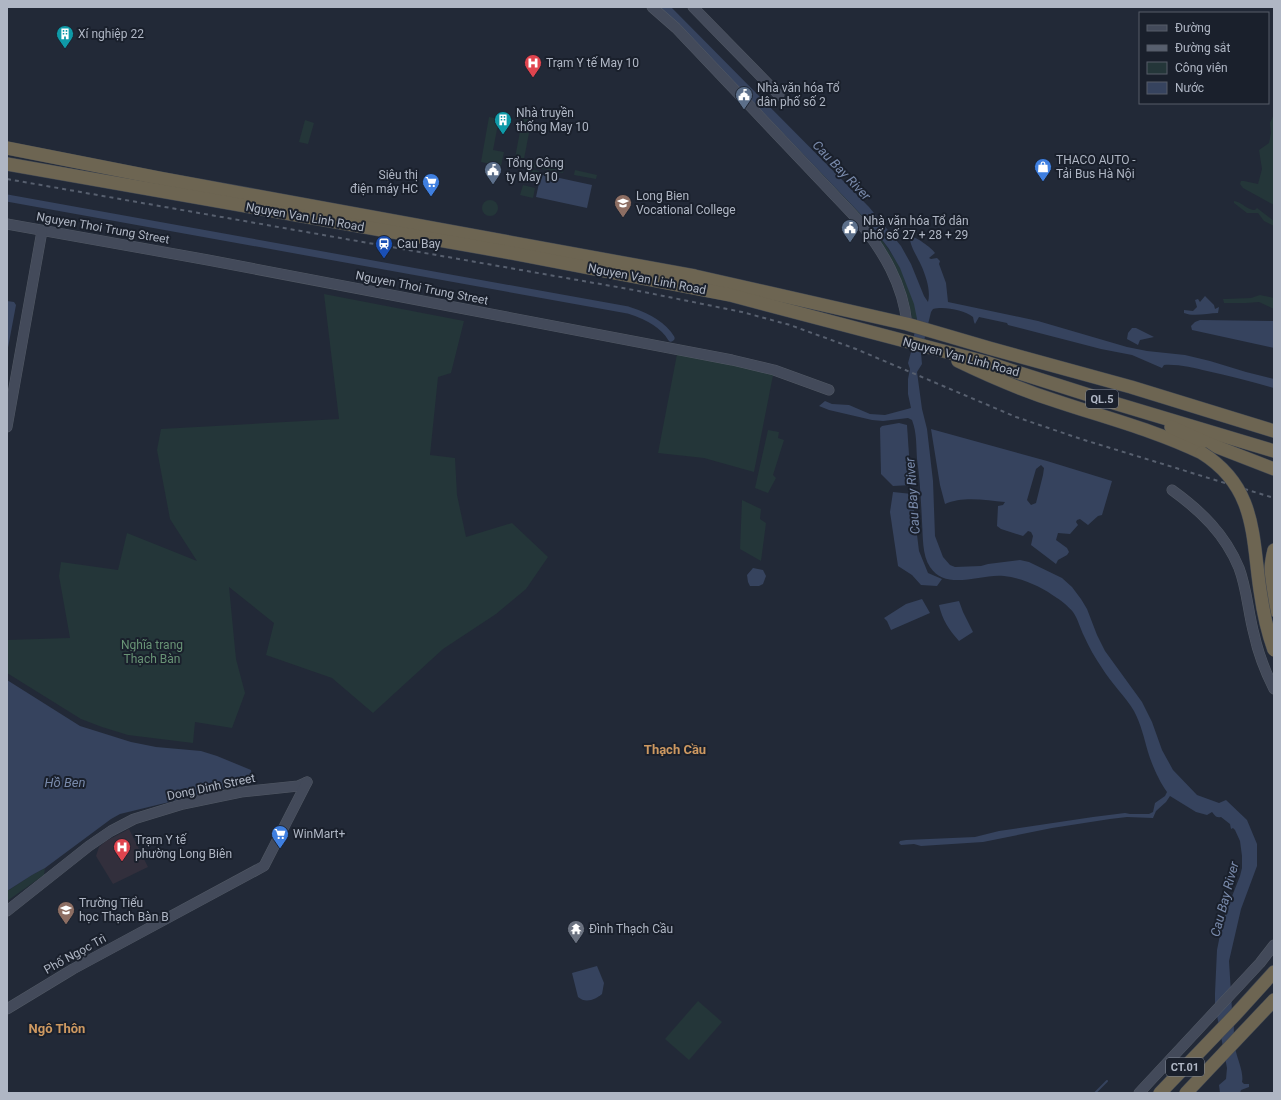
<svg xmlns="http://www.w3.org/2000/svg" width="1281" height="1100" font-family="Roboto,sans-serif">
<rect width="100%" height="100%" fill="#222937"/>
<path fill="#322f3c" d="M129,829L148,867L113,884L96,856L99,847L106,841Z"/>
<g fill="#243639">
<path d="M707,54L871,225C891,252 915,284 917,319L912,318C909,298 902,281 892,263Z"/>
<path d="M524,110L533,112L524,159L515,158Z"/>
<path d="M1274,114V205L1243,188L1240,184L1241,181H1244L1258,184L1262,169L1259,150L1269,143L1271,133L1270,123Z"/>
<path d="M489,117L499,119L493,150L504,152L501,166L481,162Z"/>
<path d="M305,120L314,123L308,144L299,142Z"/>
<path d="M528,161L564,168L563,173L527,166Z"/>
<path d="M526,168L539,171L537,182L524,179Z"/>
<path d="M575,170L597,175L596,179L574,175Z"/>
<path d="M523,185L535,188L533,198L520,195Z"/>
<circle cx="490" cy="208" r="8"/>
<path d="M1234,201C1242,202 1247,210 1255,210L1257,208L1274,221V226L1264,221L1258,213H1247L1234,203Z"/>
<path d="M324,294L464,321L451,373L438,377L430,455L455,458L457,495L466,537L512,523L548,557L526,589L496,614L443,649L373,713L332,678L266,655L274,623L229,587L236,659L245,693L232,728L195,722L193,743L128,735L102,727L81,719L7,673V640L70,638L59,576L61,562L118,570L127,533L197,561L170,519L157,450L161,429L339,419Z"/>
<path d="M1260,295L1274,298V309L1259,302L1246,303H1224L1223,299H1225L1251,298Z"/>
<path d="M678,349L774,370L754,472L704,458L658,453Z"/>
<path d="M768,430L779,432L778,438L784,440L773,475L776,478L768,493L755,488Z"/>
<path d="M742,500L761,509L760,519L766,523L761,561L740,549Z"/>
<path d="M45,868L44,875L7,901V891L9,890L32,875Z"/>
<path d="M698,1001L722,1022L689,1060L665,1039Z"/>
</g>
<g fill="#36435e" fill-rule="evenodd">
<path d="M659,7H671L869,207L901,246L911,264L924,296L928,302C931,291 926,276 921,265C917,256 909,245 910,236C915,236 932,248 935,253L929,258L931,259L937,258L940,261L939,264L946,283L948,302L1038,321L1127,347L1147,351L1185,355L1210,361L1246,372L1274,379V388C1252,382 1230,376 1207,371C1194,368 1178,364 1164,365L1162,368L1132,355L1101,349L1008,325L1007,323L979,317L975,324L974,322L973,317C964,310 944,306 933,309L931,312L921,353L922,364L917,372L922,409L927,429L933,481L935,536L943,557L950,565L955,567L981,566L988,564L1020,560L1029,562L1062,578L1072,587L1081,599L1087,609L1097,635L1105,651L1142,702L1152,722L1162,750L1173,770L1197,795L1219,803L1226,800L1247,820L1257,844V866L1241,909L1229,961L1232,1010L1234,1014C1234,1026 1233,1041 1236,1052C1238,1060 1244,1074 1242,1082L1244,1084H1249V1087L1241,1090L1240,1093H1220L1219,1085L1226,1079L1227,1068L1215,1005V993L1217,950L1222,925L1227,909L1240,876L1242,868V856L1240,841L1235,830L1233,828L1231,829L1230,824L1221,817C1215,818 1215,815 1212,812L1207,815L1196,812L1170,796L1166,802L1156,811L1153,818L1127,817L1110,819L1052,828L983,842L921,846L914,844L901,845L899,843L900,841L906,840L975,837L999,831L1093,817L1125,813L1130,814H1149L1153,812L1155,803L1165,796L1167,792C1159,781 1152,765 1148,752C1144,738 1141,724 1134,711C1126,697 1111,683 1102,668C1095,658 1089,647 1084,636C1080,628 1078,619 1073,612C1069,607 1062,601 1057,598C1042,587 1023,578 1004,576C981,573 947,592 930,567C922,555 923,536 922,522C921,501 920,480 917,459C916,446 917,433 912,420L908,418L883,421L872,420L829,410L819,406L825,401L832,404L849,405L870,414L885,415L911,408L908,394V379L910,369L908,363L911,352L917,319L914,304L900,268L889,249L871,225L707,54Z"/>
<path d="M541,174L592,185L587,208L536,197Z"/>
<path d="M1205,296L1214,305L1215,309L1219,307L1218,313C1208,313 1194,317 1184,313V310L1193,311L1197,307L1195,300L1198,299L1200,302Z"/>
<path d="M7,301L14,302L16,305L7,353Z"/>
<path d="M1200,320L1274,321V348L1192,330L1191,326L1195,322Z"/>
<path d="M1132,328H1136L1154,337L1140,340L1138,345L1127,339L1128,333Z"/>
<path d="M899,423L907,425L911,485L893,486L881,474L880,428L882,426Z"/>
<path d="M931,429L1047,461L1112,481L1102,515L1098,516L1088,525L1080,519L1077,520L1076,522L1078,525L1070,534L1058,533L1056,540L1067,548L1069,552L1067,555L1058,560L1056,564L1031,545L1033,536L1031,532L1028,531L1023,536L1001,529L997,526L998,506L1003,505L1005,502C986,500 962,496 945,504L940,485ZM1041,465L1044,468L1043,475L1036,503L1031,505L1027,500L1036,469Z"/>
<path d="M893,492L912,494L919,551L928,573L942,579L937,586L921,585L912,575L898,566L890,512Z"/>
<path d="M753,568L763,570L766,576L763,584L759,586H750L748,582L747,575Z"/>
<path d="M922,599L930,613L891,630L887,621L884,618L906,604Z"/>
<path d="M959,601L963,612L973,632L959,641C949,630 942,619 939,605Z"/>
<path d="M7,680L80,726L131,742L156,747L201,751L217,756L251,770L252,777V780L247,783L120,814L111,819L45,868L32,875L7,891Z"/>
<path d="M597,966L604,983L602,994C596,999 586,1004 578,997L572,973Z"/>
</g>
<g fill="none" stroke-linecap="round" stroke-linejoin="round">
<path stroke="#36435e" stroke-width="2" d="M1095,1093L1107,1081"/>
<path stroke="#36435e" stroke-width="7" d="M7,198L628,310C644,315 662,323 671,338"/>
<defs>
<g id="secondary">
<path d="M652,7L676,28L858,220C883,251 903,284 907,324"/>
<path d="M693,7L779,95"/>
<path d="M7,224L208,260L732,360L774,370L829,390"/>
<path d="M7,427L42,231"/>
<path d="M1172,490C1201,511 1225,534 1239,568C1247,589 1248,612 1254,634C1258,653 1265,671 1274,689"/>
<path d="M7,911L89,846L111,831L134,819L183,804L241,792L298,786L307,782"/>
<path d="M7,1009L73,969L264,866L307,782"/>
<path d="M1139,1093L1260,963L1274,945"/>
</g>
<g id="highway">
<path d="M7,148L159,178L695,276L907,324L989,348L1131,387L1274,431"/>
<path d="M7,164L506,252L730,295L985,362L1114,403L1274,451"/>
<path d="M958,361C991,377 1024,391 1059,402C1107,418 1157,431 1202,453"/>
<path d="M1171,427L1207,443L1274,469"/>
<path d="M1274,550C1269,569 1270,590 1274,610"/>
<path d="M1160,1093L1235,1015L1274,972"/>
<path d="M1186,1093L1274,1000"/>
</g>
</defs>
<use href="#secondary" stroke="#525965" stroke-width="11"/>
<use href="#highway" stroke="#3f4652" stroke-width="14"/>
<use href="#secondary" stroke="#434a5a" stroke-width="10"/>
<use href="#highway" stroke="#6d6552" stroke-width="13"/>
<path stroke="#575f6e" stroke-width="2" stroke-dasharray="4 4" stroke-linecap="butt" d="M7,179L634,290L742,312L790,325L856,349L1016,417L1081,439L1274,498"/>
<defs>
<path id="highway-bridge" d="M1202,453C1256,487 1252,535 1260,590C1263,611 1267,631 1274,650"/>
</defs>
<use href="#highway-bridge" stroke="#3f4652" stroke-width="14" stroke-linecap="butt"/>
<use href="#highway-bridge" stroke="#6d6552" stroke-width="13"/>
</g>
<defs>
<symbol id="building-pin" viewBox="-11 -11 22 30"><path d="M0 17L-7.5 6A9.5 9.5 0 1 1 7.5 6Z" fill="#0f9aa8" stroke="#1a202c"/><path d="M-4-6H4V6H1V3H-1V6H-4ZM-2.5-4.3h1.7v1.8h-1.7ZM.8-4.3h1.7v1.8H.8ZM-2.5-1h1.7V.8h-1.7ZM.8-1h1.7V.8H.8Z" fill="#fff"/></symbol>
<symbol id="hospital-pin" viewBox="-11 -11 22 30"><path d="M0 17L-7.5 6A9.5 9.5 0 1 1 7.5 6Z" fill="#e0444e" stroke="#1a202c"/><path d="M-5-5h3v3.5h4V-5h3V5h-3V1.5h-4V5h-3Z" fill="#fff"/></symbol>
<symbol id="civic-pin" viewBox="-11 -11 22 30"><path d="M0 17L-7.5 6A9.5 9.5 0 1 1 7.5 6Z" fill="#5c6f8a" stroke="#1a202c"/><path d="M-.6-6.5H3V-4.5H.6V-3L4-1V1h2V6H-6V1h2V-1L-.6-3ZM-1.2 2.5V6h2.4V2.5Z" fill="#fff"/></symbol>
<symbol id="shop-pin" viewBox="-11 -11 22 30"><path d="M0 17L-7.5 6A9.5 9.5 0 1 1 7.5 6Z" fill="#3f7fe0" stroke="#1a202c"/><path d="M-5-2.5h2.3a2.7 3.5 0 0 1 5.4 0H5L5.5 6h-11ZM-1.5-2.5h3a1.5 2.3 0 0 0-3 0Z" fill="#fff"/></symbol>
<symbol id="supermarket-pin" viewBox="-11 -11 22 30"><path d="M0 17L-7.5 6A9.5 9.5 0 1 1 7.5 6Z" fill="#3f7fe0" stroke="#1a202c"/><path d="M-6-5.5h2.5l.6 2H6L4.5 2H-2.5L-4.4-4H-6ZM-1.5 3.2a1.3 1.3 0 1 0 .1 0ZM3 3.2a1.3 1.3 0 1 0 .1 0Z" fill="#fff"/></symbol>
<symbol id="university-pin" viewBox="-11 -11 22 30"><path d="M0 17L-7.5 6A9.5 9.5 0 1 1 7.5 6Z" fill="#8d6e63" stroke="#1a202c"/><path d="M0-5L7-2L0 1L-7-2ZM-4 1L0 2.5L4 1V4Q0 6-4 4Z" fill="#fff"/></symbol>
<symbol id="station-pin" viewBox="-11 -11 22 30"><path d="M0 17L-7.5 6A9.5 9.5 0 1 1 7.5 6Z" fill="#1a4fb4" stroke="#1a202c"/><path d="M-3-6H3Q5-6 5-4V2Q5 4 3 4L4.5 6H3L1.5 4h-3L-3 6H-4.5L-3 4Q-5 4-5 2V-4Q-5-6-3-6ZM-3.5-4v3h7v-3ZM-3.5 1v1.5H-2V1ZM2 1v1.5H3.5V1Z" fill="#fff"/></symbol>
<symbol id="school-pin" viewBox="-11 -11 22 30"><path d="M0 17L-7.5 6A9.5 9.5 0 1 1 7.5 6Z" fill="#8d6e63" stroke="#1a202c"/><path d="M0-5L7-2L0 1L-7-2ZM-4 1L0 2.5L4 1V4Q0 6-4 4Z" fill="#fff"/></symbol>
<symbol id="temple-pin" viewBox="-11 -11 22 30"><path d="M0 17L-7.5 6A9.5 9.5 0 1 1 7.5 6Z" fill="#6b7280" stroke="#1a202c"/><path d="M0-6L5-2H3V0L6.5 2.5H4V6H1.5V3h-3V6H-4V2.5H-6.5L-3 0V-2H-5Z" fill="#fff"/></symbol>
</defs>
<g fill-rule="evenodd">
<use href="#building-pin" x="55" y="24" width="20" height="27"/>
<use href="#hospital-pin" x="523" y="53" width="20" height="27"/>
<use href="#civic-pin" x="734" y="85" width="20" height="27"/>
<use href="#building-pin" x="493" y="110" width="20" height="27"/>
<use href="#shop-pin" x="1033" y="157" width="20" height="27"/>
<use href="#civic-pin" x="483" y="160" width="20" height="27"/>
<use href="#supermarket-pin" x="421" y="172" width="20" height="27"/>
<use href="#university-pin" x="613" y="193" width="20" height="27"/>
<use href="#civic-pin" x="840" y="218" width="20" height="27"/>
<use href="#station-pin" x="374" y="234" width="20" height="27"/>
<use href="#supermarket-pin" x="270" y="824" width="20" height="27"/>
<use href="#hospital-pin" x="112" y="837" width="20" height="27"/>
<use href="#school-pin" x="56" y="900" width="20" height="27"/>
<use href="#temple-pin" x="566" y="919" width="20" height="27"/>
</g>
<g text-anchor="middle" stroke-width="4" stroke-linejoin="round" paint-order="stroke">
<g fill="#1a202c" stroke="#828996" stroke-width="1">
<rect x="1086" y="390" width="32" height="18" rx="3"/>
<rect x="1166" y="1058" width="38" height="18" rx="3"/>
</g>
<g font-size="11" font-weight="bold" fill="#afb6c4">
<text x="1102" y="403">QL.5</text>
<text x="1185" y="1071">CT.01</text>
</g>
<g font-size="12" fill="#afb6c4" stroke="#1a202c" text-anchor="start">
<text x="78" y="38">Xí nghiệp 22</text>
<text x="546" y="67">Trạm Y tế May 10</text>
<text x="757" y="92">Nhà văn hóa Tổ<tspan x="757" dy="14">dân phố số 2</tspan></text>
<text x="516" y="117">Nhà truyền<tspan x="516" dy="14">thống May 10</tspan></text>
<text x="1056" y="164">THACO AUTO -<tspan x="1056" dy="14">Tải Bus Hà Nội</tspan></text>
<text x="506" y="167">Tổng Công<tspan x="506" dy="14">ty May 10</tspan></text>
<text x="418" y="179" text-anchor="end">Siêu thị<tspan x="418" dy="14">điện máy HC</tspan></text>
<text x="636" y="200">Long Bien<tspan x="636" dy="14">Vocational College</tspan></text>
<text x="863" y="225">Nhà văn hóa Tổ dân<tspan x="863" dy="14">phố số 27 + 28 + 29</tspan></text>
<text x="397" y="248">Cau Bay</text>
<text x="293" y="838">WinMart+</text>
<text x="135" y="844">Trạm Y tế<tspan x="135" dy="14">phường Long Biên</tspan></text>
<text x="79" y="907">Trường Tiểu<tspan x="79" dy="14">học Thạch Bàn B</tspan></text>
<text x="589" y="933">Đình Thạch Cầu</text>
</g>
<g font-size="12" fill="#afb6c4" stroke="#1a202c">
<text transform="translate(305 217) rotate(10)" y="4">Nguyen Van Linh Road</text>
<text transform="translate(103 228) rotate(10)" y="4">Nguyen Thoi Trung Street</text>
<text transform="translate(647 279) rotate(11)" y="4">Nguyen Van Linh Road</text>
<text transform="translate(422 288) rotate(11)" y="4">Nguyen Thoi Trung Street</text>
<text transform="translate(961 357) rotate(15)" y="4">Nguyen Van Linh Road</text>
<text transform="translate(211 787) rotate(-12)" y="4">Dong Dinh Street</text>
<text transform="translate(75 954) rotate(-29)" y="4">Phố Ngọc Trì</text>
</g>
<g font-size="12" fill="#689375" stroke="#1a202c">
<text x="152" y="649">Nghĩa trang<tspan x="152" dy="14">Thạch Bàn</tspan></text>
</g>
<g font-size="13" font-style="italic" fill="#798aab" stroke="#1a202c">
<text transform="translate(842 170) rotate(46)" y="5">Cau Bay River</text>
<text transform="translate(912 496) rotate(-94)" y="5">Cau Bay River</text>
<text x="65" y="787">Hồ Ben</text>
<text transform="translate(1224 899) rotate(-75)" y="5">Cau Bay River</text>
</g>
<g font-size="13" font-weight="bold" fill="#ce9961" stroke="#1a202c">
<text x="675" y="754">Thạch Cầu</text>
<text x="57" y="1033">Ngô Thôn</text>
</g>
</g>
<rect width="1281" height="1100" fill="none" stroke="#afb6c4" stroke-width="16"/>
<rect x="1139" y="12" width="130" height="92" fill="#1a202c" stroke="#565c69"/>
<rect x="1147" y="25" width="20" height="6" fill="#434a5a" stroke="#565c69"/>
<text x="1175" y="32" font-size="12" fill="#afb6c4">Đường</text>
<rect x="1147" y="45" width="20" height="6" fill="#575f6e" stroke="#565c69"/>
<text x="1175" y="52" font-size="12" fill="#afb6c4">Đường sắt</text>
<rect x="1147" y="62" width="20" height="12" fill="#243639" stroke="#565c69"/>
<text x="1175" y="72" font-size="12" fill="#afb6c4">Công viên</text>
<rect x="1147" y="82" width="20" height="12" fill="#36435e" stroke="#565c69"/>
<text x="1175" y="92" font-size="12" fill="#afb6c4">Nước</text>
</svg>
